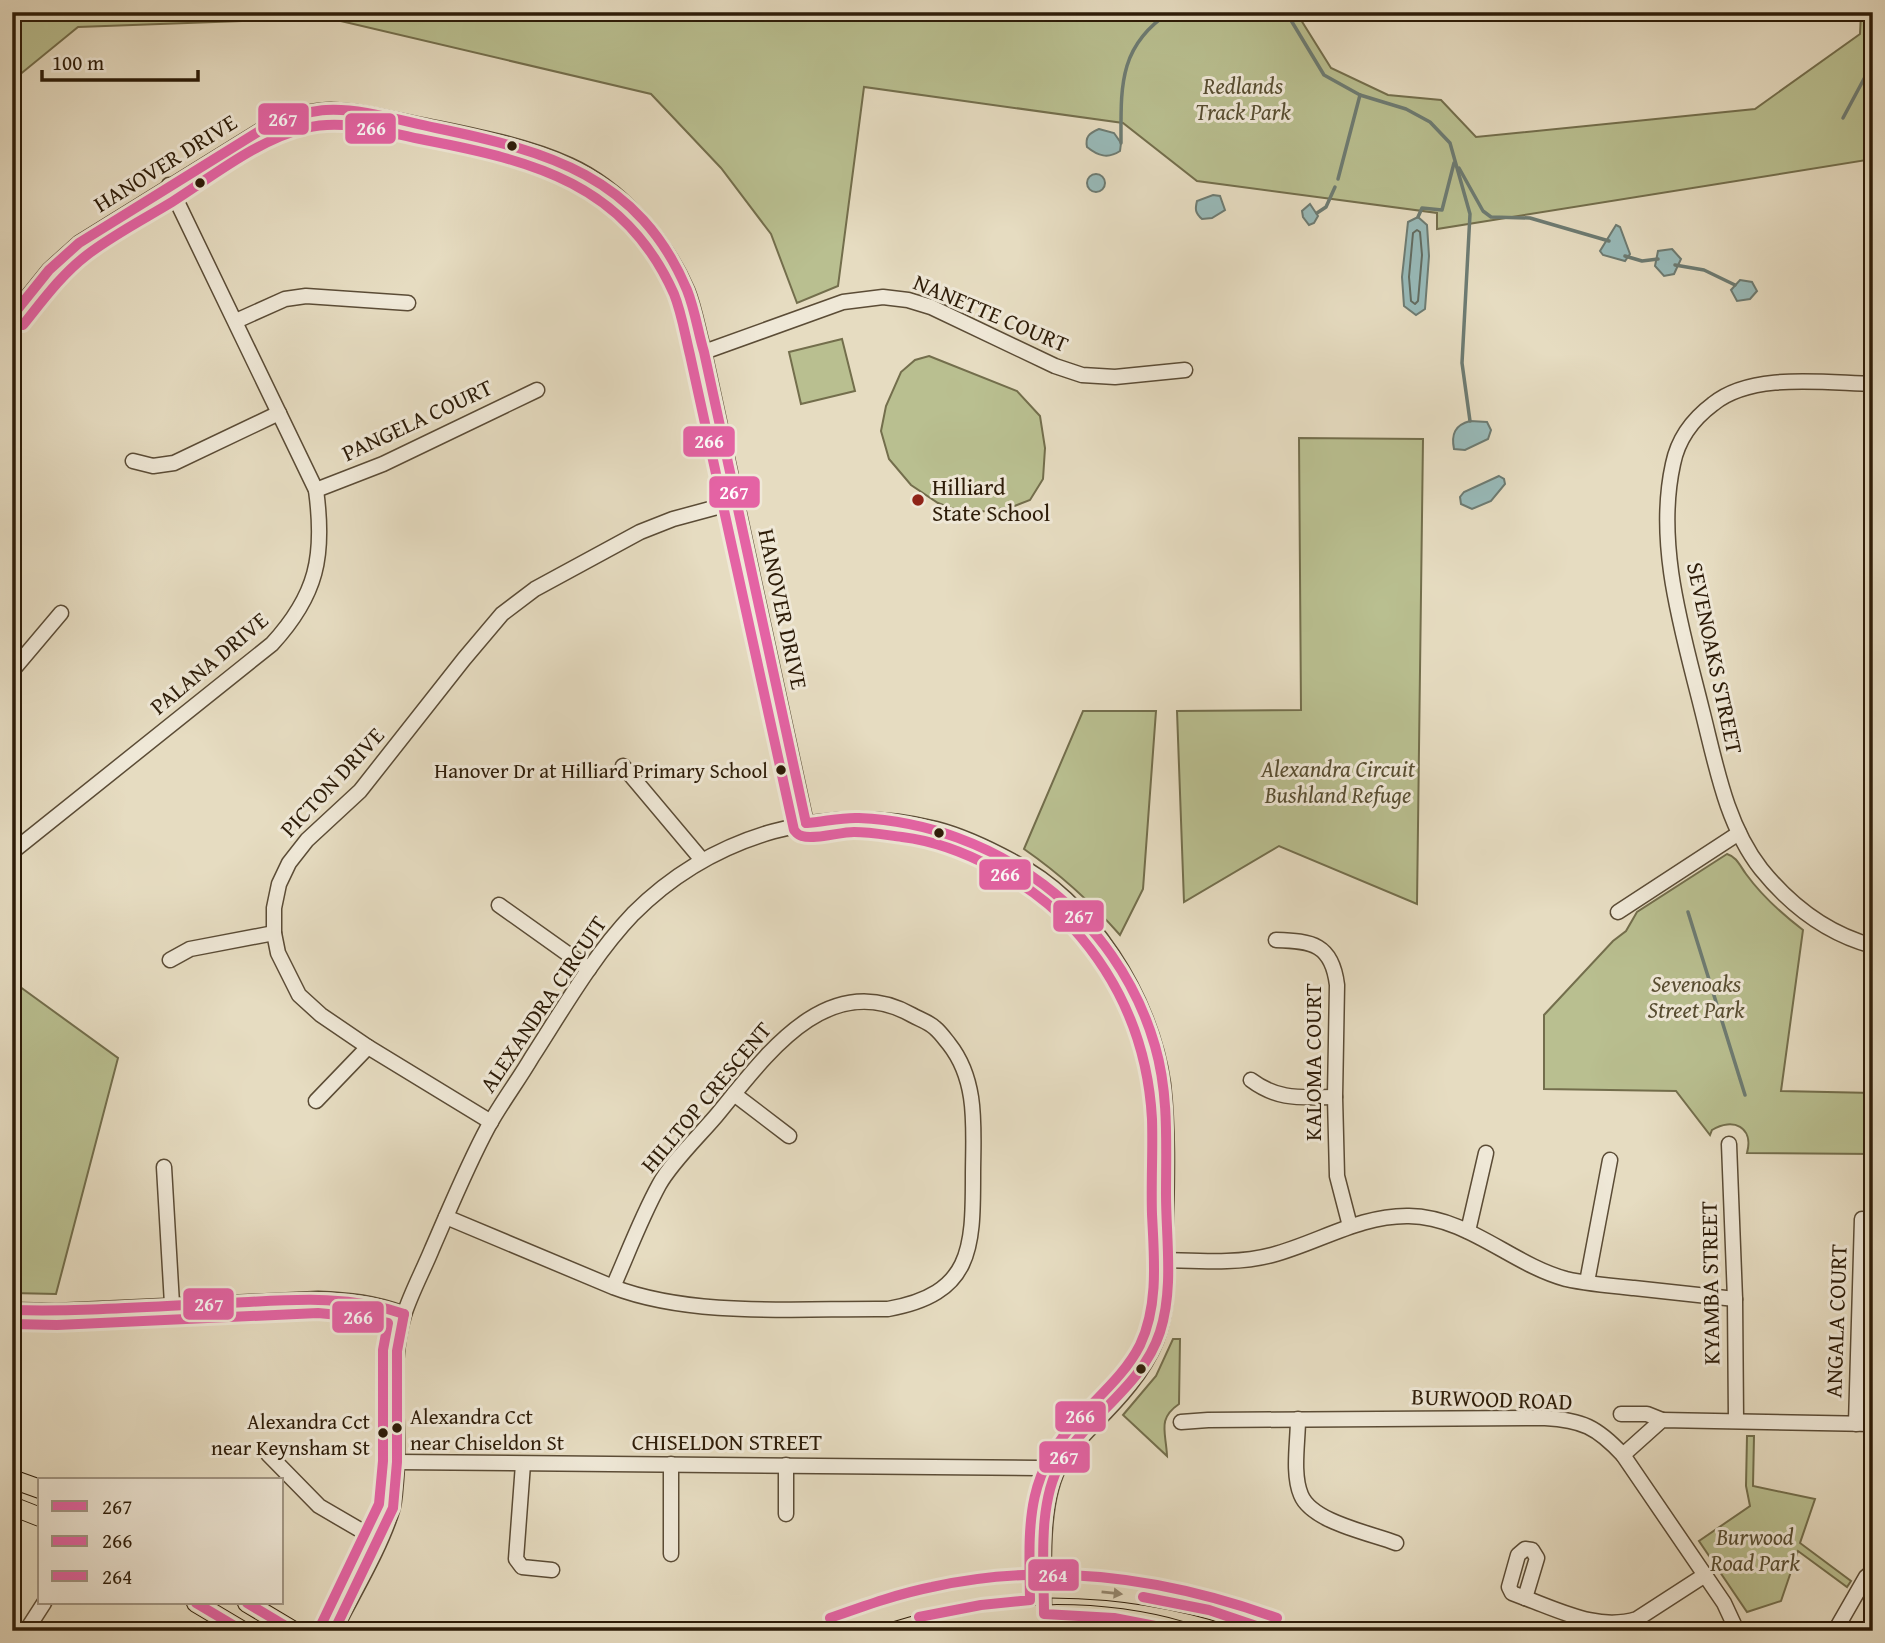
<svg xmlns="http://www.w3.org/2000/svg" width="1885" height="1643" font-family="'Gentium Book Plus',serif">
<rect width="100%" height="100%" fill="#e6dcc1"/>
<filter id="stains"><feTurbulence type="fractalNoise" baseFrequency=".00286" numOctaves="4"/><feColorMatrix values="0 0 0 0 .2 0 0 0 0 .09 0 0 0 0 .02 0 0 0 .5 -.17"/></filter>
<radialGradient id="worn" r=".72"><stop offset=".6" stop-color="#630" stop-opacity="0"/><stop offset="1" stop-color="#630" stop-opacity=".3"/></radialGradient>
<g fill="#b9bf90" stroke="#736e4c" stroke-width="2">
<path d="M12,12H1296L1331,68L1388,95L1441,100L1476,137L1755,109L1860,34L1861,12H1873V159L1437,229V213L1197,181L1123,123L864,87L838,286L797,303L771,234L721,168L651,94L328,18L78,27L12,81Z"/>
<path d="M842,339L855,391L801,404L789,352Z"/>
<path d="M929,356L1017,391L1040,416L1045,448L1043,479L1030,500L1012,507L979,512L959,511L938,503L911,485L889,459L881,431L886,406L901,372L915,360Z"/>
<path d="M1299,438L1423,439L1417,904L1279,846L1184,902L1177,711L1301,710Z"/>
<path d="M1083,711H1156L1143,889L1120,935C1091,902 1060,874 1024,849Z"/>
<path d="M1727,854C1737,857 1740,866 1746,874C1762,896 1782,914 1803,930L1781,1091L1873,1093V1154L1747,1153C1754,1127 1733,1117 1712,1130L1710,1135L1676,1091L1544,1089V1015L1613,941L1626,931L1637,912Z"/>
<path d="M12,981L118,1058L56,1294L12,1293Z"/>
<path d="M1173,1339H1180L1179,1404C1157,1419 1166,1432 1167,1456L1123,1415L1156,1376Z"/>
<path d="M1747,1436H1754L1753,1486L1815,1499L1800,1543L1851,1581L1847,1587L1798,1551L1781,1601L1747,1612L1699,1541L1750,1506L1746,1486Z"/>
</g>
<g fill="#98bab9" stroke="#6d7b72" stroke-width="2">
<path d="M1099,129L1114,133L1121,143L1120,151C1108,159 1098,156 1087,147C1085,137 1089,133 1099,129Z"/>
<circle cx="1096" cy="183" r="9"/>
<path d="M1213,195L1220,196L1225,210L1212,218L1202,219C1195,213 1195,209 1197,201Z"/>
<path d="M1310,204L1318,216L1314,223L1309,225L1303,217L1302,211Z"/>
<path d="M1418,217L1427,225L1429,256L1425,309L1416,315L1404,306L1402,277L1408,222Z"/>
<path d="M1616,225L1620,227L1630,254L1625,261L1603,255L1600,251Z"/>
<path d="M1672,249L1681,259L1674,274L1664,276L1655,266L1658,251Z"/>
<path d="M1740,280L1752,282L1757,291L1750,299L1737,301L1731,290Z"/>
<path d="M1470,421L1487,422L1491,430L1488,439L1465,450L1454,449C1451,434 1455,425 1470,421Z"/>
<path d="M1499,476L1504,479L1505,484L1491,501L1472,509L1461,504L1460,497L1464,492Z"/>
</g>
<g fill="none" stroke-linecap="round" stroke-linejoin="round">
<path stroke="#626b60" stroke-width="2" d="M1417,230L1420,232L1422,255L1418,301L1415,304L1411,301L1409,277L1413,233Z"/>
<g stroke="#6d7b72" stroke-width="3.5">
<path d="M1286,12L1324,75L1360,95L1406,109L1430,122L1450,143L1470,214L1462,363L1470,421"/>
<path d="M1843,118L1873,62"/>
<path d="M1121,143C1121,87 1118,46 1170,12"/>
<path d="M1459,168L1483,211L1491,217L1530,218L1609,241"/>
<path d="M1338,179L1360,95"/>
<path d="M1317,213L1326,207L1335,187"/>
<path d="M1418,217L1422,208L1442,210L1454,163"/>
<path d="M1625,256L1642,261L1658,259"/>
<path d="M1675,265L1704,270L1735,285"/>
<path d="M1688,912L1745,1095"/>
</g>
<defs>
<g id="minor">
<path d="M12,316L49,270L79,243L274,122C293,117 312,110 331,110C365,111 398,121 431,127C475,136 528,146 569,165C620,188 665,239 687,290C695,310 698,332 704,352L806,823"/>
<path d="M236,321L285,299L306,296L408,303"/>
<path d="M704,352L843,302L883,297L908,300L931,307L1055,366L1082,375L1115,377L1185,370"/>
<path d="M1873,384C1825,383 1752,372 1713,404C1693,419 1678,439 1673,464C1655,545 1683,633 1702,710C1716,765 1726,824 1761,869C1790,905 1828,934 1873,946"/>
<path d="M133,461L153,466L174,463L279,413"/>
<path d="M316,490L383,464L537,390"/>
<path d="M12,671L61,613"/>
<path d="M623,766L702,860"/>
<path d="M12,852L272,644C317,595 325,556 316,490L169,185"/>
<path d="M499,905L589,969"/>
<path d="M1618,912L1739,833"/>
<path d="M1276,940C1312,941 1332,944 1337,985L1335,1097L1337,1176L1350,1226"/>
<path d="M170,960L190,949L274,933"/>
<path d="M1251,1080C1279,1101 1302,1097 1335,1097"/>
<path d="M734,1094L789,1136"/>
<path d="M316,1101L368,1047"/>
<path d="M491,1122L368,1047L321,1015L299,995L278,953L274,933V908L279,884L289,863L307,840L360,791L464,659L502,614L535,589L640,532L673,519L736,502"/>
<path d="M1729,1144L1735,1299L1736,1420"/>
<path d="M164,1167L172,1304"/>
<path d="M446,1217L613,1287C694,1318 801,1308 888,1309C972,1294 973,1249 973,1176C973,1130 979,1082 949,1044C945,1039 940,1032 935,1028C929,1022 919,1019 912,1015C826,967 764,1058 716,1116C699,1136 671,1163 659,1185C641,1218 628,1253 613,1287"/>
<path d="M1468,1231L1486,1153"/>
<path d="M1166,1260C1201,1261 1238,1264 1272,1255C1318,1243 1360,1215 1409,1216C1468,1217 1511,1264 1566,1279C1588,1284 1612,1286 1634,1288C1668,1292 1701,1295 1735,1299"/>
<path d="M1587,1282L1610,1160"/>
<path d="M12,1310L56,1311L318,1299C349,1300 375,1303 404,1314"/>
<path d="M1621,1414H1647L1662,1420"/>
<path d="M1298,1419C1298,1442 1292,1474 1301,1495C1312,1522 1370,1533 1396,1543"/>
<path d="M1181,1422L1208,1420L1545,1418C1582,1420 1597,1427 1623,1455L1724,1603L1737,1631"/>
<path d="M1856,1424L1862,1219"/>
<path d="M268,1454L319,1506L379,1541"/>
<path d="M1623,1455L1662,1420L1873,1424"/>
<path d="M397,1462L1038,1468L1055,1474"/>
<path d="M523,1464L516,1559L522,1567L552,1570"/>
<path d="M671,1464V1554"/>
<path d="M786,1465V1514"/>
<path d="M1525,1549L1532,1550L1537,1558L1525,1598L1512,1593L1509,1587L1518,1555Z"/>
<path d="M1525,1598C1561,1611 1598,1631 1637,1619L1705,1575"/>
<path d="M26,1631L44,1603"/>
<path d="M334,1631C352,1595 381,1547 392,1510C395,1501 395,1489 396,1480C401,1427 388,1366 404,1315C411,1293 423,1271 432,1249C450,1208 467,1166 488,1127C501,1103 518,1081 532,1057C563,1009 593,956 633,914C712,835 827,801 936,829C963,836 988,848 1012,861C1091,901 1151,998 1163,1084C1168,1129 1167,1174 1166,1218C1166,1257 1171,1304 1156,1341C1143,1373 1119,1399 1095,1423C1084,1435 1071,1447 1062,1462C1039,1498 1044,1572 1044,1614"/>
<path d="M1835,1631L1866,1577L1873,1571"/>
</g>
<g id="major">
<path d="M12,1479L40,1489"/>
<path d="M12,1506L40,1517"/>
<path d="M196,1603L243,1631"/>
<path d="M247,1603L294,1631"/>
<path d="M835,1631C869,1619 902,1608 937,1600C1047,1577 1169,1589 1272,1631"/>
<path d="M922,1631C1006,1610 1099,1607 1182,1631"/>
</g>
</defs>
<use href="#minor" stroke="#5b4c36" stroke-width="17"/>
<use href="#major" stroke="#2d1c08" stroke-width="20"/>
<use href="#minor" stroke="#efe8d7" stroke-width="14"/>
<use href="#major" stroke="#e6dcc1" stroke-width="18"/>
<defs>
<g id="bus-1">
<path d="M12,316L49,270L79,243L274,122C291,117 308,111 326,110C362,108 401,121 436,128C547,151 639,176 687,290C695,310 698,332 704,352L806,823"/>
<path d="M806,823C824,822 841,817 859,818C995,824 1117,914 1155,1046C1169,1094 1166,1145 1166,1194C1166,1239 1174,1288 1160,1332C1142,1387 1089,1414 1061,1462C1037,1503 1044,1568 1044,1614L1114,1618L1181,1631"/>
<path d="M12,1310C85,1312 158,1306 230,1303C289,1300 347,1294 404,1314"/>
<path d="M1143,1597L1209,1610L1271,1631"/>
<path d="M196,1603L243,1631"/>
<path d="M247,1603L294,1631"/>
<path d="M334,1631L393,1508L397,1462V1351L404,1314"/>
</g>
<g id="bus-2">
<path d="M23,325C43,300 62,274 87,255C113,235 144,219 172,202C213,176 259,139 306,128C345,118 387,133 425,140C534,161 625,184 674,294C682,314 685,335 690,355L794,830C797,833 797,835 802,836C814,840 840,832 854,832C870,832 886,835 902,837C961,844 1032,883 1072,927C1121,981 1148,1046 1152,1119C1153,1150 1151,1182 1152,1214C1154,1257 1159,1305 1140,1345C1126,1373 1100,1395 1079,1418C1024,1475 1029,1526 1030,1600L981,1605L919,1617"/>
<path d="M12,1324L57,1325L318,1313L360,1317L388,1323L383,1350V1461L379,1504L321,1625"/>
</g>
<path id="bus-3" d="M830,1618C864,1606 897,1594 932,1587C1048,1561 1166,1578 1277,1618"/>
</defs>
<use href="#bus-1" stroke="#efe8d7" stroke-width="16"/>
<use href="#bus-2" stroke="#efe8d7" stroke-width="16"/>
<use href="#bus-3" stroke="#efe8d7" stroke-width="16"/>
<use href="#bus-1" stroke="#e463a4" stroke-width="10"/>
<use href="#bus-2" stroke="#e463a4" stroke-width="10"/>
<use href="#bus-3" stroke="#e463a4" stroke-width="10"/>
</g>
<defs><path id="oneway-solid" d="M-6-.8H1V-3.2L6.5 0L1 3.2V.8H-6Z" transform="scale(1.75)"/></defs>
<use fill="#93866e" href="#oneway-solid" transform="translate(1112 1593) rotate(6)"/>
<g fill="#2d1c08" stroke="#efe8d7" stroke-width="2.5">
<circle cx="512" cy="146" r="6"/>
<circle cx="200" cy="183" r="6"/>
<circle cx="781" cy="770" r="6"/>
<circle cx="939" cy="833" r="6"/>
<circle cx="1141" cy="1369" r="6"/>
<circle cx="397" cy="1428" r="6"/>
<circle cx="383" cy="1433" r="6"/>
</g>
<circle fill="#8f2418" stroke="#efe8d7" stroke-width="2.5" cx="918" cy="500" r="7"/>
<g text-anchor="middle" stroke-width="6" stroke-linejoin="round" paint-order="stroke">
<g font-size="21" fill="#2d1c08" stroke="#efe8d7" text-anchor="end">
<text x="768" y="778">Hanover Dr at Hilliard Primary School</text>
<text x="410" y="1424" text-anchor="start">Alexandra Cct<tspan x="410" dy="26">near Chiseldon St</tspan></text>
<text x="370" y="1429">Alexandra Cct<tspan x="370" dy="26">near Keynsham St</tspan></text>
</g>
<g font-size="23" font-style="italic" fill="#574d31" stroke="#efe8d7">
<text x="1243" y="94">Redlands<tspan x="1243" dy="26">Track Park</tspan></text>
<text x="1338" y="777">Alexandra Circuit<tspan x="1338" dy="26">Bushland Refuge</tspan></text>
<text x="1696" y="992">Sevenoaks<tspan x="1696" dy="26">Street Park</tspan></text>
<text x="1755" y="1545">Burwood<tspan x="1755" dy="26">Road Park</tspan></text>
</g>
<g font-size="23" fill="#2d1c08" stroke="#efe8d7">
<text transform="translate(165 163) rotate(-32)" y="8">HANOVER DRIVE</text>
<text transform="translate(991 313) rotate(23)" y="8">NANETTE COURT</text>
<text transform="translate(417 420) rotate(-25)" y="8">PANGELA COURT</text>
<text transform="translate(783 609) rotate(78)" y="8">HANOVER DRIVE</text>
<text transform="translate(1715 658) rotate(78)" y="8">SEVENOAKS STREET</text>
<text transform="translate(209 663) rotate(-40)" y="8">PALANA DRIVE</text>
<text transform="translate(332 782) rotate(-47)" y="8">PICTON DRIVE</text>
<text transform="translate(543 1004) rotate(-56)" y="8">ALEXANDRA CIRCUIT</text>
<text transform="translate(1313 1062) rotate(-90)" y="8">KALOMA COURT</text>
<text transform="translate(706 1097) rotate(-50)" y="8">HILLTOP CRESCENT</text>
<text transform="translate(1710 1283) rotate(-91)" y="8">KYAMBA STREET</text>
<text transform="translate(1836 1321) rotate(-88)" y="8">ANGALA COURT</text>
<text transform="translate(1492 1399) rotate(2)" y="8">BURWOOD ROAD</text>
<text x="727" y="1450">CHISELDON STREET</text>
</g>
<g font-size="23" fill="#2d1c08" stroke="#efe8d7" text-anchor="start">
<text x="932" y="495">Hilliard<tspan x="932" dy="26">State School</tspan></text>
</g>
</g>
<g stroke="#efe8d7" stroke-width="2.5">
<rect x="257" y="102" width="53" height="34" rx="7" fill="#e463a4"/>
<rect x="344" y="112" width="53" height="33" rx="7" fill="#e463a4"/>
<rect x="682" y="425" width="54" height="33" rx="7" fill="#e463a4"/>
<rect x="708" y="475" width="53" height="34" rx="7" fill="#e463a4"/>
<rect x="978" y="858" width="54" height="33" rx="7" fill="#e463a4"/>
<rect x="1052" y="899" width="53" height="34" rx="7" fill="#e463a4"/>
<rect x="182" y="1287" width="53" height="34" rx="7" fill="#e463a4"/>
<rect x="331" y="1300" width="54" height="34" rx="7" fill="#e463a4"/>
<rect x="1054" y="1400" width="53" height="33" rx="7" fill="#e463a4"/>
<rect x="1038" y="1440" width="53" height="34" rx="7" fill="#e463a4"/>
<rect x="1027" y="1558" width="53" height="34" rx="7" fill="#e463a4"/>
</g>
<g font-size="19" text-anchor="middle" font-weight="bold" fill="#fff">
<text x="283" y="126">267</text>
<text x="371" y="135">266</text>
<text x="709" y="448">266</text>
<text x="734" y="499">267</text>
<text x="1005" y="881">266</text>
<text x="1079" y="923">267</text>
<text x="209" y="1311">267</text>
<text x="358" y="1324">266</text>
<text x="1080" y="1423">266</text>
<text x="1064" y="1464">267</text>
<text x="1053" y="1582">264</text>
</g>
<rect width="1885" height="1643" fill="none" stroke="#e6dcc1" stroke-width="42"/>
<rect x="14" y="14" width="1857" height="1615" fill="none" stroke="#2d1c08" stroke-width="3.5"/>
<rect x="21" y="21" width="1843" height="1601" fill="none" stroke="#2d1c08" stroke-width="2"/>
<rect x="38" y="1478" width="245" height="126" fill="#efe8d7" stroke="#a19684" stroke-width="2"/>
<rect x="52" y="1501" width="35" height="10" fill="#e463a4" stroke="#a19684" stroke-width="2"/>
<text x="102" y="1514" font-size="21" fill="#2d1c08">267</text>
<rect x="52" y="1536" width="35" height="10" fill="#e463a4" stroke="#a19684" stroke-width="2"/>
<text x="102" y="1548" font-size="21" fill="#2d1c08">266</text>
<rect x="52" y="1571" width="35" height="10" fill="#e463a4" stroke="#a19684" stroke-width="2"/>
<text x="102" y="1584" font-size="21" fill="#2d1c08">264</text>
<path d="M42 70v10h156v-10" fill="none" stroke="#2d1c08" stroke-width="3.5"/>
<text x="52" y="70" font-size="21" fill="#2d1c08" stroke="#efe8d7" stroke-width="5" paint-order="stroke">100 m</text>
<rect width="100%" height="100%" filter="url(#stains)"/>
<rect width="100%" height="100%" fill="url(#worn)"/>
</svg>
